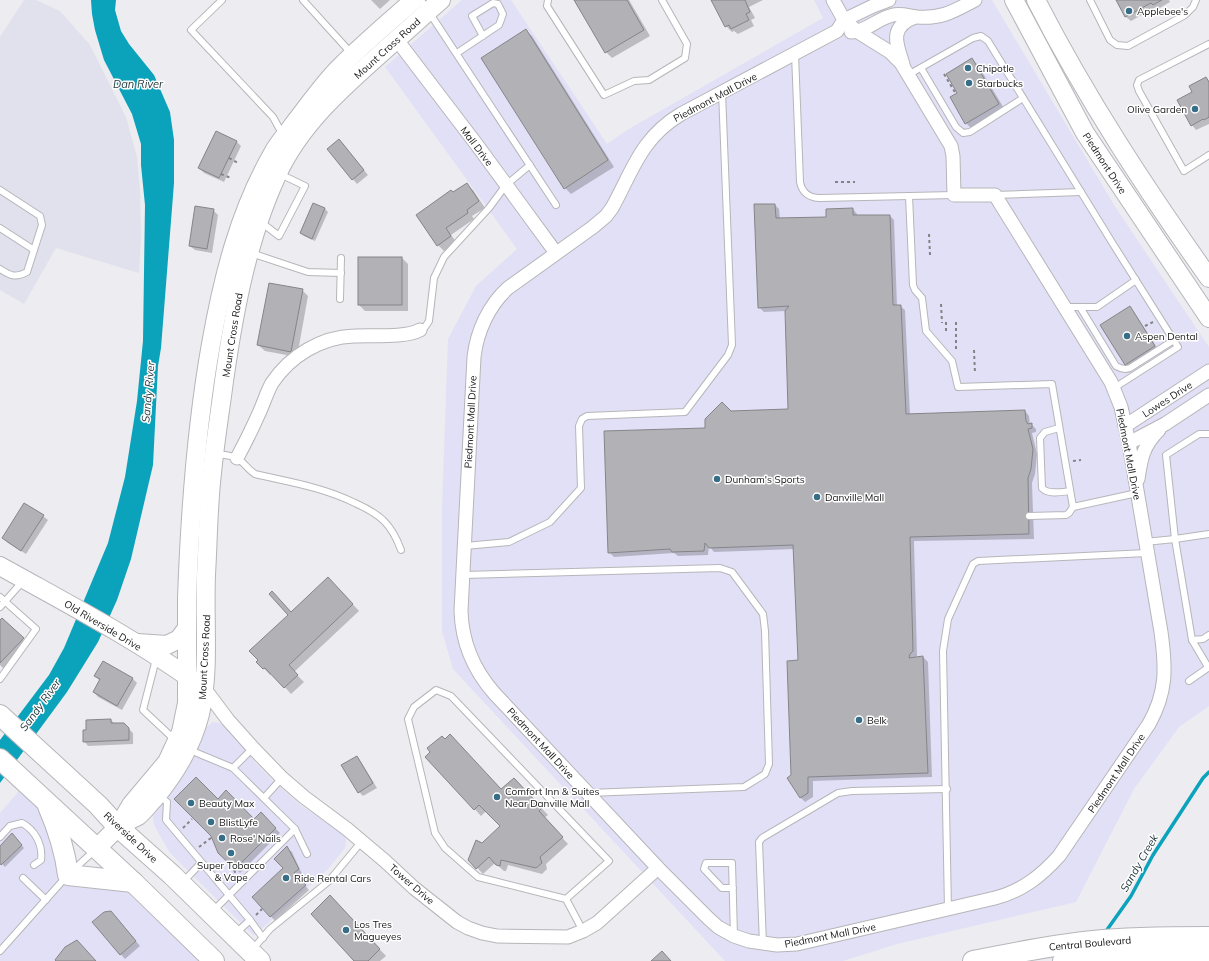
<svg xmlns="http://www.w3.org/2000/svg" width="1209" height="961" font-family="Mulish,sans-serif">
<rect width="100%" height="100%" fill="#ececf1"/>
<g fill="#e2e0f6">
<path d="M462,0H511L607,144L627,130L823,18L814,0H992L1114,205L1209,347V706L1179,727L1134,789L1076,902L897,944L843,961H725L453,669L442,631V506L448,339L476,286L517,249L385,67Z"/>
<path d="M213,722L224,724L254,761L272,780L299,804L344,835L346,839L345,848L328,869L254,936L170,853L155,827L153,820V815L155,809L206,727Z"/>
<path d="M26,783L57,841L62,864L114,880L213,961H0V813Z"/>
</g>
<path fill="#e1e1ed" d="M24,0H36L60,11L90,45L126,117L137,157L140,191L141,237L139,273L56,248L24,304L0,290V37Z"/>
<path fill="#0ba2bb" d="M91,0H116L115,10L121,31L129,44L154,75L170,112L174,140V183L161,348L158,366L153,465L131,559L117,600L98,642L67,692L0,783V740L49,675L64,648L108,543L125,477L137,401L143,341L145,205L141,165V144L132,114L104,60L95,30L92,14Z"/>
<g fill="#0003">
<path d="M371,0H390L380,9Z"/>
<path d="M576,0H629L650,36L612,58L606,52Z"/>
<path d="M713,0H763L749,7L755,18L751,20L754,26L738,34L734,31L732,32L726,26Z"/>
<path d="M1117,0H1169L1170,2L1158,9L1156,7L1131,21L1126,17Z"/>
<path d="M525,30L532,36L614,167L571,194L565,188Z"/>
<path d="M972,59L978,65L1005,110L972,129L966,123L951,98L958,93Z"/>
<path d="M1206,78L1209,81V124L1196,130L1192,125L1193,92Z"/>
<path d="M236,141L241,146L224,182L204,173L199,168Z"/>
<path d="M343,145L368,175L357,184L328,149Z"/>
<path d="M466,184L473,190L485,208L472,216L474,219L451,235L457,243L444,251L438,245L453,193Z"/>
<path d="M314,204L325,209L328,212L315,241L304,236L301,233Z"/>
<path d="M775,205L779,209L780,219L827,218L853,209L857,214V216H890L894,220L897,306H900L905,310L910,415L1025,411L1029,416L1030,425L1031,424L1036,429V432L1032,433L1037,454L1035,474L1032,483L1034,539L914,541L917,656L914,658L923,657L928,662L932,777L813,781V797L805,802L801,798L788,779L792,775L799,661L795,549L714,552L709,546L708,555L678,556L674,553L614,557L609,552L706,429L731,413L789,410L786,311L764,312L759,307Z"/>
<path d="M213,210L218,215L212,253L195,250L190,246Z"/>
<path d="M402,258L408,264V311H365L359,305Z"/>
<path d="M302,290L308,296L297,357L265,351L258,345Z"/>
<path d="M1130,308L1134,312L1159,351L1130,369L1125,364Z"/>
<path d="M43,516L48,520L26,554L8,543L3,538Z"/>
<path d="M334,584L359,611L294,672L304,682L291,694L272,673L270,675L258,662L292,613Z"/>
<path d="M2,619L27,644L4,669L0,665V621Z"/>
<path d="M103,662L133,679L137,683L122,710L98,697L94,692L100,681L95,676Z"/>
<path d="M111,720L115,724H124L133,733V744L88,746L84,741L87,731Z"/>
<path d="M357,757L361,762L377,788L363,796L359,792Z"/>
<path d="M427,757L501,790L514,779L548,815L544,818L568,844L546,864L547,869L542,874L508,865L506,871H504L495,863L483,874L469,859L502,826L486,811L481,816Z"/>
<path d="M218,800L255,820L261,814L280,833L240,873L219,852Z"/>
<path d="M12,834L24,848L5,867L0,862V847Z"/>
<path d="M287,848L292,852L302,874L298,878L309,890L275,921L253,897L284,868Z"/>
<path d="M336,903L386,956L380,961H356Z"/>
<path d="M116,917L140,946L125,959L93,922Z"/>
</g>
<g fill="none" stroke-linecap="round" stroke-linejoin="round">
<path stroke="#0ba2bb" stroke-width="3.5" d="M1104,934L1131,896L1153,855L1203,778L1209,772"/>
</g>
<g fill="#b2b2b6" stroke="#858589">
<path d="M574,0H627L644,30L605,53Z"/>
<path d="M711,0H745L750,12L746,14L749,20L731,29L729,25L725,27Z"/>
<path d="M1116,0H1162L1153,5L1151,3L1125,17Z"/>
<path d="M526,29L608,160L564,189L481,58Z"/>
<path d="M972,58L999,104L965,124L950,97L957,93L946,74Z"/>
<path d="M1206,77L1209,82V118V117L1204,120L1203,119L1191,126L1177,100L1192,92L1189,86Z"/>
<path d="M216,131L237,141L219,178L198,168Z"/>
<path d="M339,139L364,170L352,180L327,149Z"/>
<path d="M467,183L479,201L467,210L468,213L446,228L451,236L437,246L416,215L451,190L453,192Z"/>
<path d="M313,203L325,208L312,239L300,233Z"/>
<path d="M754,204H775L776,218L826,217V209L853,208V215H890L893,305H901L906,414L1025,410L1026,421L1028,424L1032,423V428L1028,429L1033,449L1031,469L1028,478L1029,534L910,537L913,651L910,654L909,658L923,656L928,773L808,777V793L800,798L787,778L791,775L787,661L798,660L793,545L709,548L705,543L704,551L672,552L670,549L608,553L604,431L705,428V419L722,402L731,411L788,409L785,311L789,306L758,308Z"/>
<path d="M195,206L214,209L207,249L189,246Z"/>
<rect x="358" y="257" width="44" height="48"/>
<path d="M269,283L303,289L291,352L257,345Z"/>
<path d="M1130,306L1155,346L1125,365L1100,325Z"/>
<path d="M24,503L44,515L21,551L2,538Z"/>
<path d="M328,577L353,604L289,665L298,675L284,688L265,668L263,669L256,662L258,660L249,651L288,615L269,594L272,591L291,612Z"/>
<path d="M2,618L24,638L0,663V620Z"/>
<path d="M103,661L133,678L117,706L93,692L100,679L94,676Z"/>
<path d="M111,719V723H124L129,728V740L83,742V730H86V720Z"/>
<path d="M450,734L501,789L514,778L542,808L539,811L563,837L540,857L542,863L536,868L501,860L500,866L496,865L489,857L476,869L468,860L476,840L482,843L500,826L479,805L474,810L425,757L430,752L427,748L442,736L445,739Z"/>
<path d="M357,756L373,783L358,793L341,765Z"/>
<path d="M196,777L218,799L226,790L254,819L261,812L276,828L235,869L218,853L211,836L174,799Z"/>
<path d="M12,833L22,845L1,865L0,863V846Z"/>
<path d="M287,846L299,869L294,873L306,885L270,917L252,897L283,868L274,859Z"/>
<path d="M330,895L380,949L368,961H354L311,914Z"/>
<path d="M111,911L136,941L120,955L92,922L104,912Z"/>
<path d="M77,940L96,961H56L55,960L65,947Z"/>
<path d="M662,951L671,961H651Z"/>
</g>
<g fill="none" stroke-linecap="round" stroke-linejoin="round">
<defs>
<g id="lane">
<path d="M222,0L191,30L273,117L279,128L286,133"/>
<path d="M303,0L351,53"/>
<path d="M421,0L556,205"/>
<path d="M548,0L547,6L604,95L634,81L649,80L685,58L687,44L662,0"/>
<path d="M1090,0L1110,40L1117,45L1128,46L1185,15L1193,7L1196,0"/>
<path d="M1209,44L1139,80L1137,85L1139,91L1184,171L1209,155"/>
<path d="M457,53L499,25L503,14L498,4L493,3L472,16L483,36"/>
<path d="M795,54L800,182C802,193 810,198 820,198L954,195"/>
<path d="M921,68L956,127L963,133L970,132L1023,98"/>
<path d="M908,75L973,38L981,36L988,41L1113,244L1178,347L1114,388"/>
<path d="M0,190L40,216L42,225L27,272C15,278 11,276 0,269"/>
<path d="M995,195L1081,192"/>
<path d="M909,196L913,285L915,290L922,298L926,331L952,361L958,387L1052,384L1073,507L1137,493"/>
<path d="M259,224L266,226L279,236L305,186L280,174"/>
<path d="M0,228L34,250"/>
<path d="M251,253L308,272L341,273"/>
<path d="M340,299L341,258"/>
<path d="M1065,307H1097L1136,280"/>
<path d="M1080,307L1116,366C1121,369 1125,370 1130,368L1174,340"/>
<path d="M420,330L425,327L429,321L434,278L444,257L489,208L506,185L530,165"/>
<path d="M1059,428L1045,432L1040,438L1042,488C1048,495 1062,492 1070,491"/>
<path d="M1209,434H1199L1166,455L1175,539L1192,640L1203,639L1209,635"/>
<path d="M216,454C223,455 232,455 238,459C245,463 247,469 255,474C289,482 323,487 355,503C366,508 376,513 384,521C392,529 397,539 401,550"/>
<path d="M1029,516L1066,515L1069,513L1073,507"/>
<path d="M1145,542L1175,539L1209,534"/>
<path d="M465,546L509,542L550,522L581,488L579,426L582,419L587,416L685,412L728,355L732,345L722,92"/>
<path d="M463,575L720,568L732,572L763,614L765,631L769,764L765,774L744,787L589,793"/>
<path d="M0,597L36,629L0,679"/>
<path d="M0,607L23,581"/>
<path d="M1192,640L1208,667"/>
<path d="M156,659L143,710L175,740"/>
<path d="M1189,681L1209,667"/>
<path d="M190,749L197,753L233,768L295,829L307,854"/>
<path d="M233,768L253,748"/>
<path d="M159,795L167,802L166,820L250,920L263,938"/>
<path d="M264,798L282,778"/>
<path d="M0,837L10,826L22,823C35,830 43,845 41,860L34,865"/>
<path d="M72,871L95,850"/>
<path d="M23,878L46,900"/>
<path d="M183,882L201,863"/>
<path d="M733,888H722L704,869L706,863H732L734,936"/>
<path d="M566,899L609,861L451,696L436,690L414,707L408,719L435,833L445,848L478,877L566,899L583,931"/>
<path d="M948,909L943,651L948,619L973,564L978,561L1147,553"/>
<path d="M212,912L295,829"/>
<path d="M235,934L250,920"/>
<path d="M763,944L759,842L762,838L838,793L852,791L947,789"/>
<path d="M252,950L270,929L329,881L362,841"/>
<path d="M0,951L66,877"/>
</g>
<g id="street">
<path d="M833,0L844,20L858,32L890,52L901,63L951,146L953,156L954,195H995L1111,382L1121,407L1129,443L1161,632C1166,668 1167,692 1149,724L1059,856C1041,876 1022,891 995,898L797,944L777,945L749,941L734,936L718,927L709,919L658,868L494,693C473,669 462,643 461,611L474,357C477,331 489,305 508,288L593,227L606,216L612,208C633,170 641,138 681,114L837,31L844,20"/>
<path d="M844,20L873,6L889,0"/>
<path d="M851,32C866,32 878,18 893,15C901,13 909,16 917,17C942,19 954,11 975,0"/>
<path d="M397,40L477,145L556,253"/>
<path d="M903,64C896,43 889,27 915,17"/>
<path d="M1125,426L1209,371"/>
<path d="M1129,443L1165,424L1209,395"/>
<path d="M237,458C245,443 253,427 260,411C264,402 267,392 272,383C290,356 321,337 354,336C372,335 405,338 420,330"/>
<path d="M1138,479C1141,458 1143,446 1159,430"/>
<path d="M204,688L228,720L253,748L282,778L304,797L347,829L385,861L414,888L457,922L468,928L482,933L497,936L568,937L583,931L597,923L658,868"/>
</g>
<g id="secondary">
<path d="M1014,0L1085,133L1209,318"/>
<path d="M1036,0C1086,98 1146,189 1209,278"/>
<path d="M0,566C66,603 134,638 195,682"/>
<path d="M137,643L167,645L179,639L187,628"/>
<path d="M126,822C130,820 134,818 138,816C144,811 149,804 154,799C175,774 192,746 200,714C210,669 204,621 206,575C208,541 208,507 212,473C215,442 220,412 224,381C234,311 247,240 277,175C302,120 351,80 396,40C411,27 426,13 441,0"/>
<path d="M97,848L118,827L131,805L167,762L181,732L187,703C187,668 187,633 187,598C190,513 196,428 211,344C223,277 239,212 273,153C278,143 287,134 293,125C308,106 322,85 339,68C363,44 389,22 414,0"/>
</g>
<g id="primary">
<path d="M0,715L98,805L118,827L172,875L260,961"/>
<path d="M0,759L133,882L214,961"/>
<path d="M48,806C58,829 65,850 68,875L133,882"/>
<path d="M973,961C1013,953 1052,945 1093,941C1131,937 1170,937 1209,937"/>
<path d="M1063,961C1111,954 1160,951 1209,954"/>
</g>
</defs>
<use href="#lane" stroke="#b6b6ba" stroke-width="8"/>
<use href="#street" stroke="#b6b6ba" stroke-width="15"/>
<use href="#secondary" stroke="#b6b6ba" stroke-width="20"/>
<use href="#primary" stroke="#b6b6ba" stroke-width="22"/>
<g stroke="#838386" stroke-width="2" stroke-dasharray="3 3" stroke-linecap="butt">
<path d="M989,71L996,67"/>
<path d="M944,74L956,94"/>
<path d="M229,158L238,163"/>
<path d="M221,174L231,178"/>
<path d="M835,182H855"/>
<path d="M929,234L930,255"/>
<path d="M941,304L942,323"/>
<path d="M946,322V334"/>
<path d="M956,322V350"/>
<path d="M1145,326L1153,322"/>
<path d="M974,350L975,374"/>
<path d="M1073,461L1081,460"/>
<path d="M183,828L192,819"/>
<path d="M199,847L211,838"/>
<path d="M234,870L237,876"/>
<path d="M256,915L262,909"/>
</g>
<use href="#lane" stroke="#fff" stroke-width="6"/>
<use href="#street" stroke="#fff" stroke-width="13"/>
<use href="#secondary" stroke="#fff" stroke-width="18"/>
<use href="#primary" stroke="#fff" stroke-width="20"/>
</g>
<g fill="#366e88" stroke="#fff" stroke-width="1.5">
<circle cx="1129" cy="11" r="4"/>
<circle cx="968" cy="68" r="4"/>
<circle cx="969" cy="83" r="4"/>
<circle cx="1195" cy="109" r="4"/>
<circle cx="1127" cy="336" r="4"/>
<circle cx="717" cy="479" r="4"/>
<circle cx="817" cy="497" r="4"/>
<circle cx="859" cy="720" r="4"/>
<circle cx="497" cy="797" r="4"/>
<circle cx="191" cy="803" r="4"/>
<circle cx="211" cy="822" r="4"/>
<circle cx="222" cy="838" r="4"/>
<circle cx="231" cy="853" r="4"/>
<circle cx="286" cy="878" r="4"/>
<circle cx="346" cy="930" r="4"/>
</g>
<g text-anchor="middle" stroke-width="3" stroke-linejoin="round" paint-order="stroke">
<g font-size="10" fill="#161617" stroke="#fff" text-anchor="start">
<text x="1137" y="15">Applebee's</text>
<text x="976" y="72">Chipotle</text>
<text x="977" y="87">Starbucks</text>
<text x="1187" y="113" text-anchor="end">Olive Garden</text>
<text x="1135" y="340">Aspen Dental</text>
<text x="725" y="483">Dunham's Sports</text>
<text x="825" y="501">Danville Mall</text>
<text x="867" y="724">Belk</text>
<text x="505" y="795">Comfort Inn &amp; Suites<tspan x="505" dy="12">Near Danville Mall</tspan></text>
<text x="199" y="807">Beauty Max</text>
<text x="219" y="826">BlistLyfe</text>
<text x="230" y="842">Rose' Nails</text>
<text x="231" y="869" text-anchor="middle">Super Tobacco<tspan x="231" dy="12">&amp; Vape</tspan></text>
<text x="294" y="882">Ride Rental Cars</text>
<text x="354" y="928">Los Tres<tspan x="354" dy="12">Magueyes</tspan></text>
</g>
<g font-size="10" fill="#161617" stroke="#fff">
<text transform="translate(387 48) rotate(-42)" y="4">Mount Cross Road</text>
<text transform="translate(715 97) rotate(-28)" y="4">Piedmont Mall Drive</text>
<text transform="translate(477 146) rotate(53)" y="4">Mall Drive</text>
<text transform="translate(1105 163) rotate(57)" y="4">Piedmont Drive</text>
<text transform="translate(232 335) rotate(-81)" y="4">Mount Cross Road</text>
<text transform="translate(1167 399) rotate(-33)" y="4">Lowes Drive</text>
<text transform="translate(470 422) rotate(-87)" y="4">Piedmont Mall Drive</text>
<text transform="translate(1129 454) rotate(79)" y="4">Piedmont Mall Drive</text>
<text transform="translate(103 625) rotate(31)" y="4">Old Riverside Drive</text>
<text transform="translate(204 657) rotate(-87)" y="4">Mount Cross Road</text>
<text transform="translate(541 743) rotate(47)" y="4">Piedmont Mall Drive</text>
<text transform="translate(1116 773) rotate(-56)" y="4">Piedmont Mall Drive</text>
<text transform="translate(131 837) rotate(43)" y="4">Riverside Drive</text>
<text transform="translate(412 884) rotate(41)" y="4">Tower Drive</text>
<text transform="translate(830 935) rotate(-11)" y="4">Piedmont Mall Drive</text>
<text transform="translate(1090 943) rotate(-5)" y="4">Central Boulevard</text>
</g>
<g font-size="11" font-style="italic" fill="#1e3439" stroke="#fff">
<text x="138" y="88">Dan River</text>
<text transform="translate(148 392) rotate(-85)" y="4">Sandy River</text>
<text transform="translate(40 705) rotate(-54)" y="4">Sandy River</text>
<text transform="translate(1139 863) rotate(-60)" y="4">Sandy Creek</text>
</g>
</g>
</svg>
